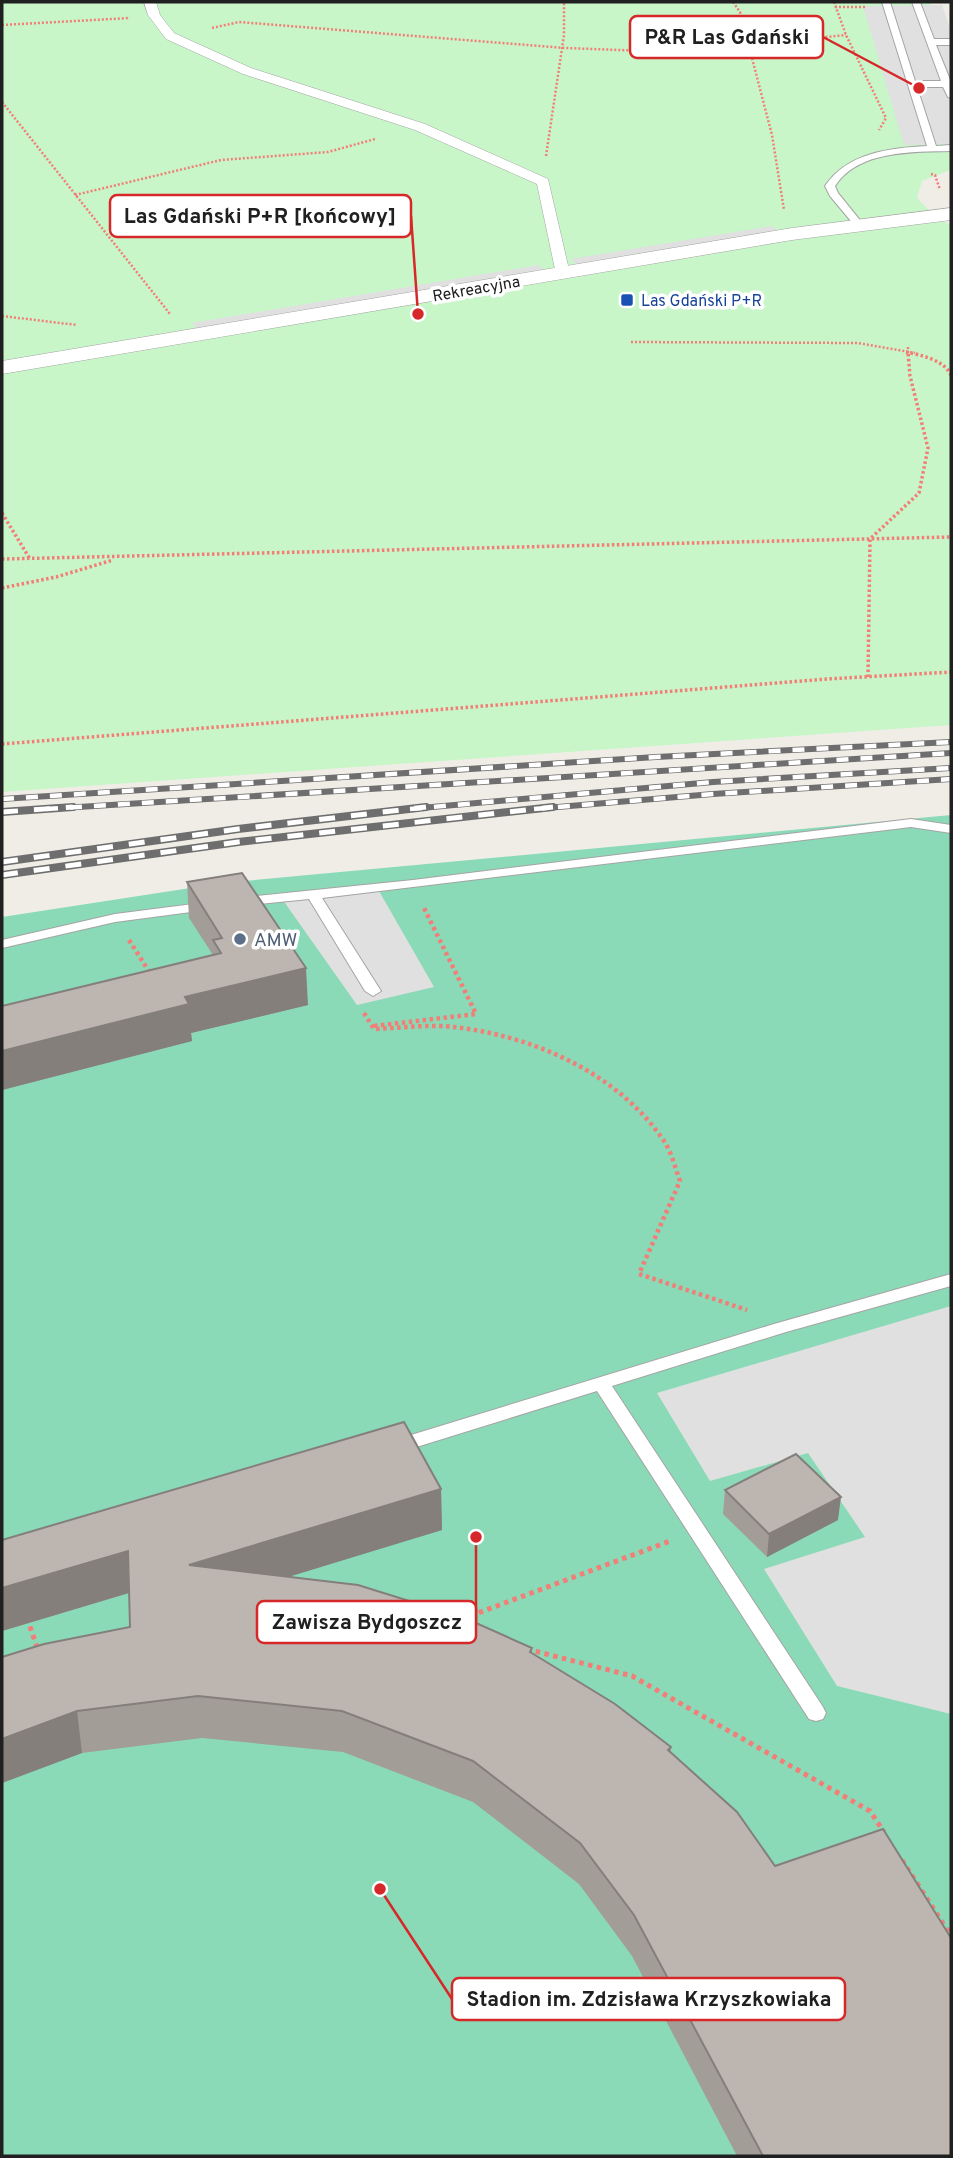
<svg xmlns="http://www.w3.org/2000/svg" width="953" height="2158" font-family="Overpass,sans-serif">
<rect width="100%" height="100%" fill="#f0ede7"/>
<path fill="#c8f6c9" d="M2,2H930L951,62V170L922,181L917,198L938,219L951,225V725L2,792Z"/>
<path fill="#8adab8" d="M951,815V2156H2V917L223,883Z"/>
<g fill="#e0e0e0">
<path d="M942,5L951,31V144L904,145L863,6Z"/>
<path d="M772,226L778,231L577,265L571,259Z"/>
<path d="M539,265L544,270L197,329L192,323Z"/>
<path d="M379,891L434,987L357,1005L280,896Z"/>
<path d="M951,1306V1714L837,1686L764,1569L865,1537L808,1453L710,1481L657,1393Z"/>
</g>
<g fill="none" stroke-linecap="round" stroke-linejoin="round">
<defs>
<g id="service">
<path d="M882,2H890L915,81H941L912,2H920L934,39H951V45H936L951,82V98L948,97L943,87H917L936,146L951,145V151C913,152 858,150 835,186L838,193L863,224L858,227L855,226L830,196L825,186C847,153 889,148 927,146Z"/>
<path d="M911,819L951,825V833L911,827L322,898L381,991L373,996L365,991L309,899L238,906L231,902L238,898L413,880Z"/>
<path d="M209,902L216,906L214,909L115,922L2,948V940L115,914Z"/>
<path d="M951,1274V1286L786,1332L612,1386L823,1707L826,1713L823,1719L816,1721L809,1719L597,1391L394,1454L388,1452L385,1447L388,1442L774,1324Z"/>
</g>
<path id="pedestrian" d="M144,2H156L160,15L174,33L251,68L425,124L548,179L570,274L563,278L556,274L537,184L415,130L243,74L166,39L148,15Z"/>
<path id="minor" d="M951,208V220L792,240L2,374V361L792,228Z"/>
</defs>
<use href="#service" stroke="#a4a4a4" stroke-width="2"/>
<use href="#pedestrian" stroke="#a4a4a4" stroke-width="1"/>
<use href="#minor" stroke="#a4a4a4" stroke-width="1"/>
<g stroke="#f27e77" stroke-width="2.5" stroke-dasharray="2 2" stroke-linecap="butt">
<path d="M733,2L740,12L772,135L784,210"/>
<path d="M834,2L846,35L886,118L879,130"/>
<path d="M835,7H865"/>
<path d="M2,25L130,18"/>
<path d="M212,28L239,22L565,48L674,52L846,35"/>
<path d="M2,102L170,314"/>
<path d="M546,156L564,35V2"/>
<path d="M931,174L935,175L940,190"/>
<path d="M75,195L221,160L328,152L375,139"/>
<path d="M2,316L77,325"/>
<path d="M631,342L858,343L915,353"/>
<path d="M908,347V353"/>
</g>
<g stroke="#f27e77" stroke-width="3.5" stroke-dasharray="2.5 2.5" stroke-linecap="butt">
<path d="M906,352C921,355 944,360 951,375"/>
<path d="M2,513L30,559"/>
<path d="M2,559L951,537"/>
<path d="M2,588L56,577L113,560"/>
<path d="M868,677L870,539L919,493L928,448L910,376L908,352"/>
<path d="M2,744L827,679L951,672"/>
</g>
<g stroke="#f27e77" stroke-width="4.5" stroke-dasharray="3.5 3.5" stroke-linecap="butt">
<path d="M129,940L150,973"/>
<path d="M364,1013L374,1029C401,1028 428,1024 454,1027C533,1036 618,1073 664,1141C672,1153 675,1168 680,1181L639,1274L747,1310"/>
<path d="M374,1026L476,1014L423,906"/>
</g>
<g stroke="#f27e77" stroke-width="5" stroke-dasharray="4.5 4.5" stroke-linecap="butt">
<path d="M27,1618L38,1650"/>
<path d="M462,1619L670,1541"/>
<path d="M527,1649L632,1676L870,1811L884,1832"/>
<path d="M902,1860L951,1936"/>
</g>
<use href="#service" fill="#fff" fill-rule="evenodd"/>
<use href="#pedestrian" fill="#fff" fill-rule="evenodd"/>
<use href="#minor" fill="#fff" fill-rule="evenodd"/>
<defs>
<g id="rail-far1">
<path d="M2,799L656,757L951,742"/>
<path d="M46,809L951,753"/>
<path d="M410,809L713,782L951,768"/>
<path d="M534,809L713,794L951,779"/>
</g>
<g id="rail">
<path d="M2,812L73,807"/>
<path d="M2,862L238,829L426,807"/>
<path d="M2,875L238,842L553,807"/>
</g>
</defs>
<use href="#rail-far1" stroke="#6e6e6e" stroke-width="6"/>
<use href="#rail" stroke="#6e6e6e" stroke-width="8"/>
<use href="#rail-far1" stroke="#fff" stroke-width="4.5" stroke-dasharray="12" stroke-linecap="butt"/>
<use href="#rail" stroke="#fff" stroke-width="5" stroke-dasharray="16" stroke-linecap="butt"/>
</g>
<g fill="#a39d97">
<path d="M187,882L308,1005L191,1033L192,1041L2,1090L213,955L189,918Z"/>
<path d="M441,1489L442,1530L288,1576L532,1648V1653L671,1747V1752L951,2156H737L632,1956L579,1884L473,1802L343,1752L202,1738L82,1753L2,1783L130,1627L129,1593L2,1631V1540Z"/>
<path d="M725,1490L838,1520L767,1557L723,1514Z"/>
</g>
<g fill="#847f7b">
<path d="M306,968L308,1005L191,1033L192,1041L2,1090V1051L185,997Z"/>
<path d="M441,1489L442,1530L193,1606L189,1565Z"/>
<path d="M841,1497L838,1520L767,1557L769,1534Z"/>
<path d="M128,1551L132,1592L2,1631V1588Z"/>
<path d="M77,1711L82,1753L2,1783V1739Z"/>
</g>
<g fill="#bdb6b0" stroke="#847f7b" stroke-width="2">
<path d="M242,873L306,968L185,997L189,1004L2,1051V1006L221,953L213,940L222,938L187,882Z"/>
<path d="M404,1422L441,1489L189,1565L358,1585L467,1619L532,1648L530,1652L615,1704L671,1747L668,1750L737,1812L775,1866L883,1829L951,1938V2156H763L634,1915L580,1843L473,1761L342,1711L198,1696L77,1711L2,1739V1657L44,1644L130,1627L128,1551L2,1588V1540Z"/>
<path d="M796,1454L841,1497L769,1534L725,1490Z"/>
</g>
<rect fill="#1a4fb4" stroke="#fff" stroke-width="2.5" x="620" y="293" width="14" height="14" rx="3.5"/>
<circle fill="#5c6f8a" stroke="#fff" stroke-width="2.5" cx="240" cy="939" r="7"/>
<g text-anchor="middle" stroke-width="7" stroke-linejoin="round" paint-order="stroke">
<g font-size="16" fill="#202020" stroke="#fff">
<text transform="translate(476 288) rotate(-10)" y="6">Rekreacyjna</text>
</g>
<g font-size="16" fill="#164399" stroke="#fff" text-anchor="start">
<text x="641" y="306">Las Gdański P+R</text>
</g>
<g font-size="19" fill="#4e5e75" stroke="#fff" text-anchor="start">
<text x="254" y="946">AMW</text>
</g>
</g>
<path fill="none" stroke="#d62828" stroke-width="2.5" d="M919 88L823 37M418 314L411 216M476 1537L476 1622M380 1889L452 1999"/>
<g fill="#d62828" stroke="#fff" stroke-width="2.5">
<circle cx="919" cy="88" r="7"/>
<circle cx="418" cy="314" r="7"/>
<circle cx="476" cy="1537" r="7"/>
<circle cx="380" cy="1889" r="7"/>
</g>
<g fill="#fff" stroke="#d62828" stroke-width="2.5">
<rect x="630" y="16" width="193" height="42" rx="7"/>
<rect x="110" y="195" width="301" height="42" rx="7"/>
<rect x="257" y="1601" width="219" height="42" rx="7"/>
<rect x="452" y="1978" width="393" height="42" rx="7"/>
</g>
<g font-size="21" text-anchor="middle" font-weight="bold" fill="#202020">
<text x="727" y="44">P&amp;R Las Gdański</text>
<text x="260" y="223">Las Gdański P+R [końcowy]</text>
<text x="367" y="1629">Zawisza Bydgoszcz</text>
<text x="649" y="2006">Stadion im. Zdzisława Krzyszkowiaka</text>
</g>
<rect width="953" height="2158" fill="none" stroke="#202020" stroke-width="7"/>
</svg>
